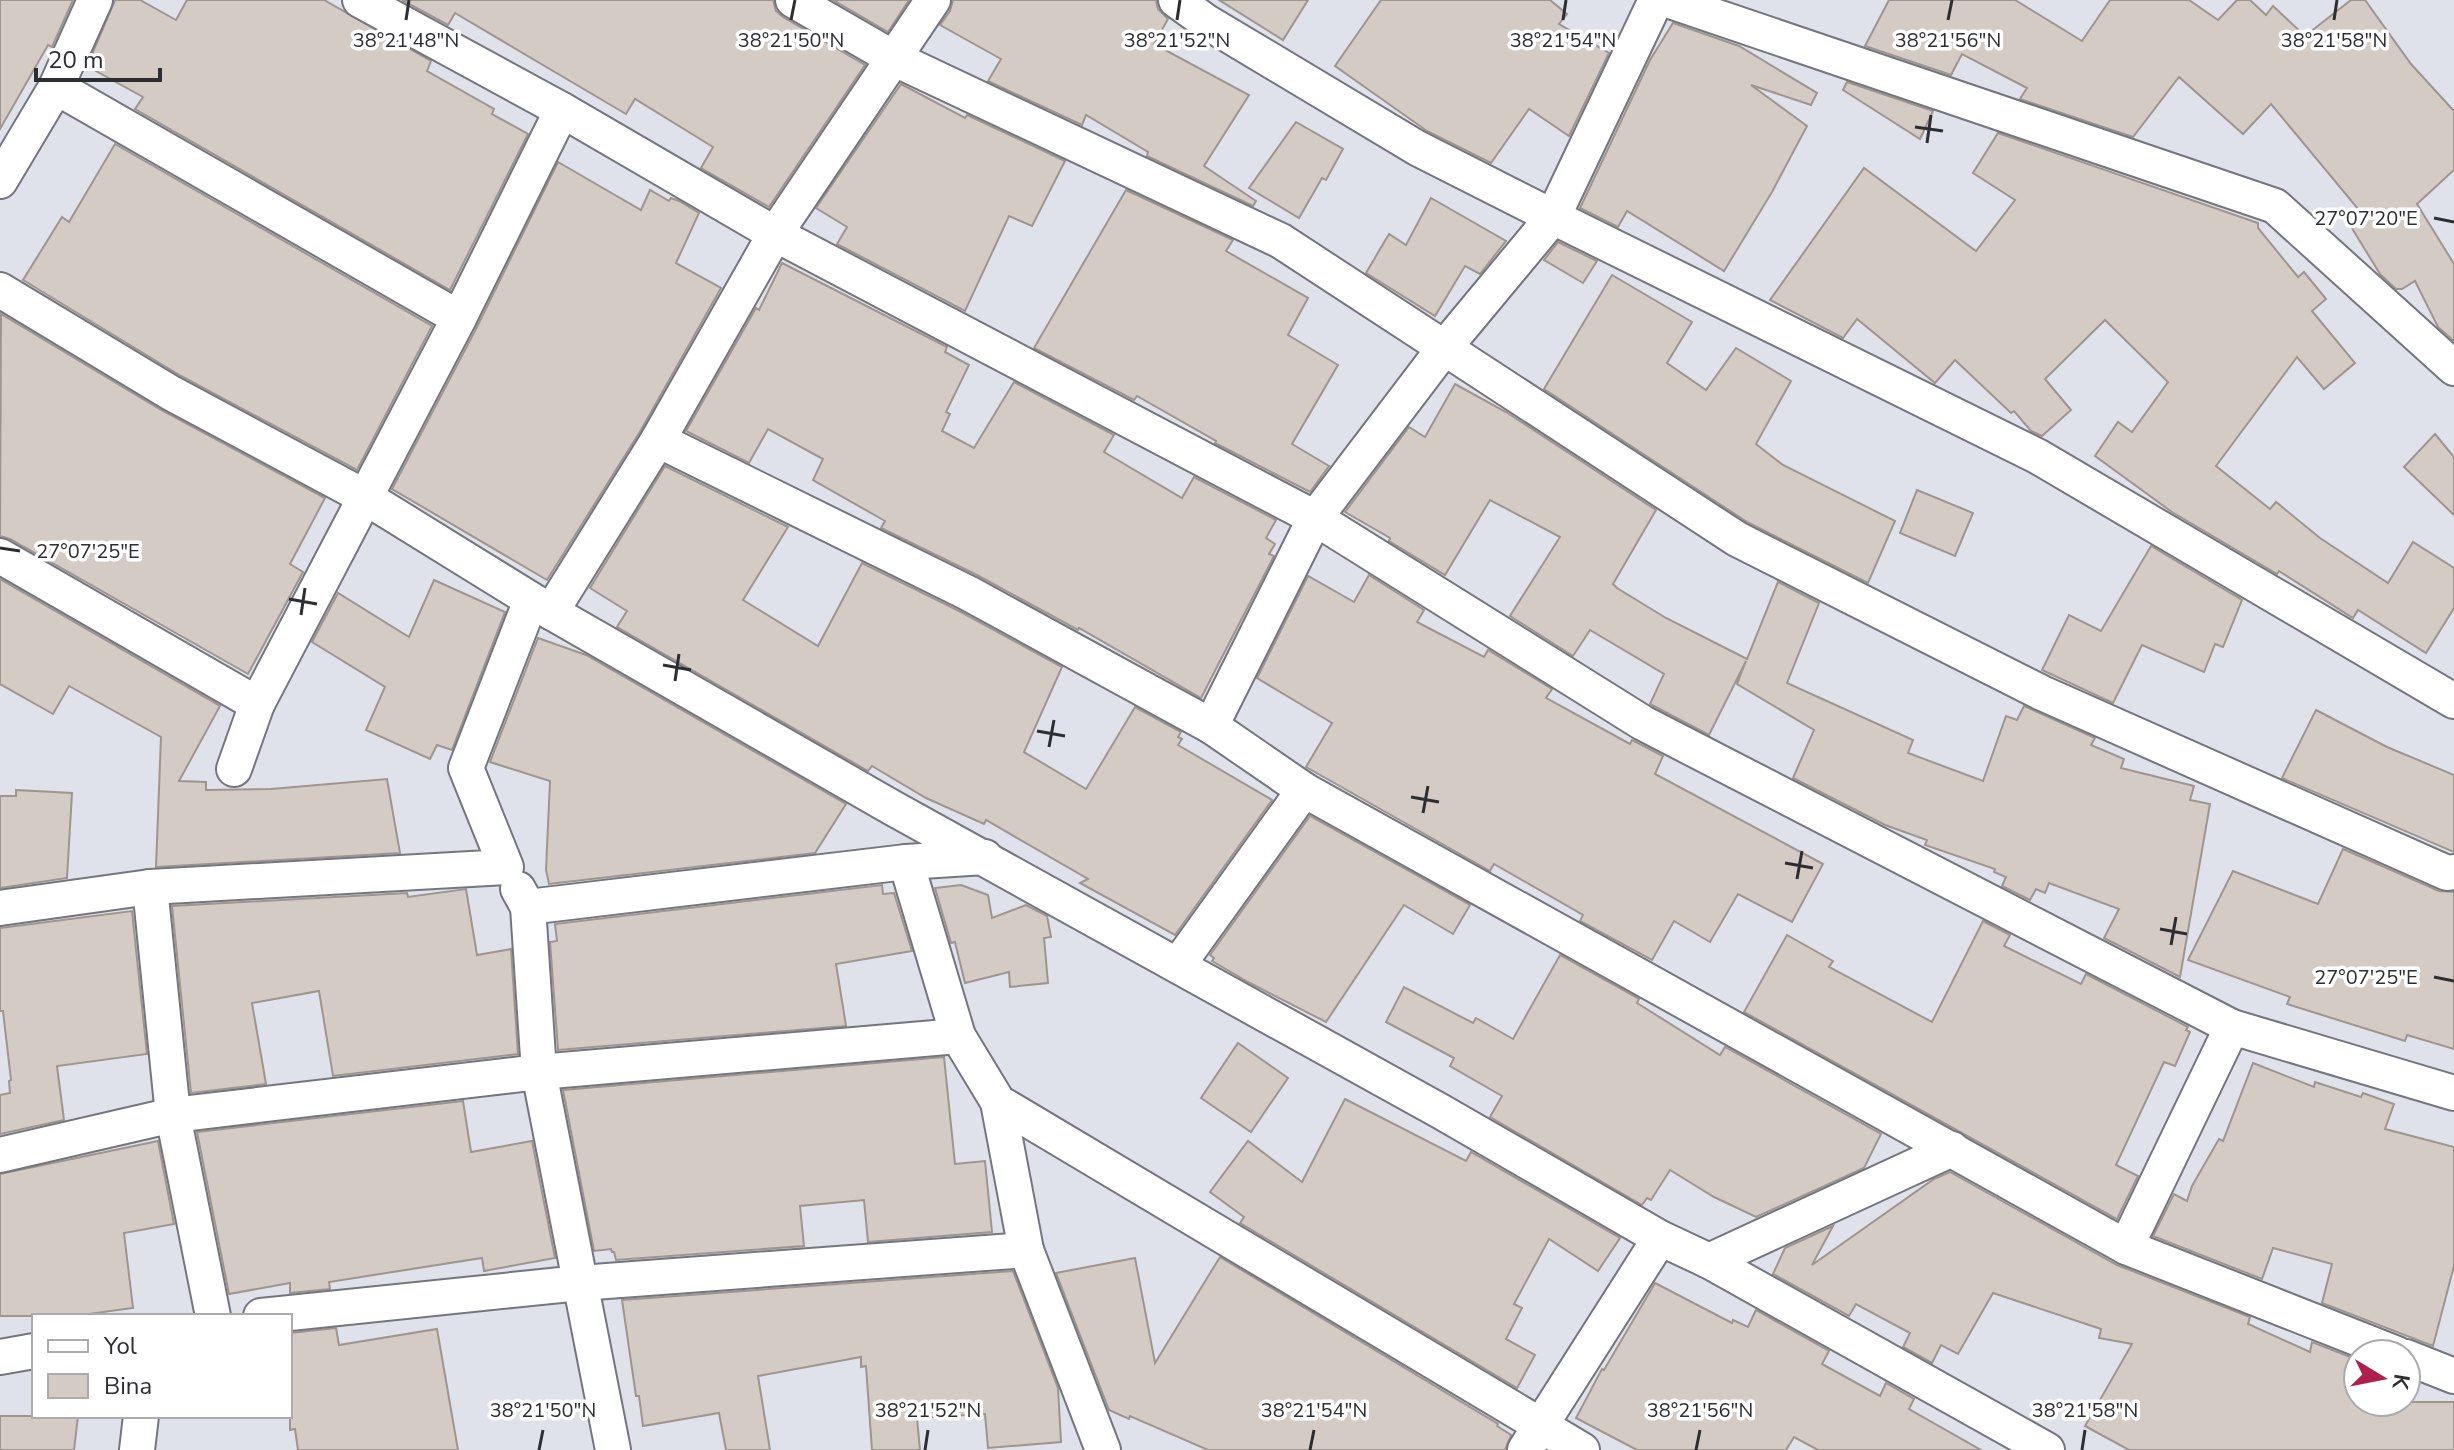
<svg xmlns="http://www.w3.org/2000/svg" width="2454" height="1450" font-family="'Nunito Sans',sans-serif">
<rect width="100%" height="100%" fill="#dfe1eb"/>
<g fill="#d5cbc5" stroke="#9e958f" stroke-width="2">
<path d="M0,0H73L52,47L48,45L0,129Z"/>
<path d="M115,0H140L176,20L187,0H324L431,61L427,71L494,109L492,114L528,134L450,290L135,109L143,97L87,66Z"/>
<path d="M402,0H773L776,11L783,17L865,65L769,207L701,168L713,147L635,99L626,114L455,13L448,25Z"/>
<path d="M833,0H909L888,32Z"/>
<path d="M953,0H1156L1158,9L1168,19L1154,44L1249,95L1204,166L1256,201L1253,206L1147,156L1148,152L1086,115L1082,125L988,81L1001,59L940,25L950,11Z"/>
<path d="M1219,0H1308L1283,40Z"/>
<path d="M1381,0H1550L1567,14L1559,24L1609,53L1569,136L1529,109L1491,163L1427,131L1335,66Z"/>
<path d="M1889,0H2015L2082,41L2110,0H2189L2218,20L2237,0H2250L2266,15L2273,6L2305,36L2351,0H2365L2411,64L2454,111V170L2417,204L2454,264V341L2438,327L2415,281L2402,289H2396L2380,274L2350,225L2364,216L2271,104L2243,134L2179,77L2133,137L2020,99L2027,88L1962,54L1951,75L1865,46Z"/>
<path d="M1673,23L1739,46L1817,93L1811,105L1751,85L1807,126L1772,192L1724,271L1627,211L1618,227L1580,208L1650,60Z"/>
<path d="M1847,82L1933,111L1920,139L1843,90Z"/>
<path d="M901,84L965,118L967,115L1065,161L1032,226L1009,216L965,311L837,244L847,227L816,208Z"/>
<path d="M1296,122L1343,149L1326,180L1322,178L1299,218L1249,188Z"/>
<path d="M1998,133L2258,223V228L2298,277L2304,272L2326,299L2312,311L2355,363L2324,389L2297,357L2216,466L2270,509L2276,502L2320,538L2388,583L2413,542L2454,568V608L2426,653L2358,610L2353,618L2279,571L2277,574L2172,512L2095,456L2118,422L2132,432L2168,382L2105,320L2045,379L2071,410L2042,436L2031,431L2014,411L2011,413L1955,360L1935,383L1857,319L1843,338L1770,300L1864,168L1976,251L2015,200L1973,173Z"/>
<path d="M115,144L432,326L357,470L181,376L23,280L62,217L69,222Z"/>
<path d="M558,162L641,210L650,190L669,201L671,198L679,201L699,213L676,263L721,288L641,430L547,580L392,489L477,327Z"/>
<path d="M1126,190L1233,240L1226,251L1308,298L1288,335L1338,365L1292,444L1329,466L1310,492L1215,443L1216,441L1137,396L1134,400L1034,348Z"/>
<path d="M1431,198L1506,241L1480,274L1465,266L1435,316L1366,273L1389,234L1406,245Z"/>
<path d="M1558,242L1597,261L1583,283L1544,260Z"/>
<path d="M782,263L947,347L945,352L969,365L946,412L950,414L942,431L974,448L1014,382L1114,435L1104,452L1182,498L1194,477L1276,520L1266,538L1275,544L1269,554L1274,556L1201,698L1079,628L1078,630L977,575L881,528L885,521L813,480L823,459L768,429L749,463L686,431L756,308L759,310Z"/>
<path d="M1612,275L1692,322L1667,363L1706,390L1736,348L1791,381L1756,444L1783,465L1895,521L1868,583L1747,522L1544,389Z"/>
<path d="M1,314L161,410L325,498L290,564L303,572L248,674L10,539L0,536Z"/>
<path d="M1455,384L1506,412L1656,510L1613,584L1617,588L1666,618L1747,659L1778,582L1819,603L1787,683L1913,740L1908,753L1983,781L2006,716L2017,720L2024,706L2095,738L2091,745L2124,759L2121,768L2194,786L2190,800L2210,804L2180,977L2104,938L2119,909L2049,883L2045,893L2036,889L2030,900L2002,886L2006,877L1994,872L1995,869L1925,845L1927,840L1885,825L1793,778L1814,730L1737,684L1746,661L1709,735L1650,704L1664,674L1590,630L1573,656L1510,616L1560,537L1490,500L1445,575L1389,541L1390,538L1345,512L1409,427L1425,437Z"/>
<path d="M2435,434L2454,457V515L2404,467Z"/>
<path d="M665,466L788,527L743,600L818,646L862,563L959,611L1062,667L1024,752L1086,789L1135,707L1181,732L1178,737L1182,739L1178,745L1272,800L1175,935L1080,883L1088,879L986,820L984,824L926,798L872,766L868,771L617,627L627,611L590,588Z"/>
<path d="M1917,490L1973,513L1955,556L1900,533Z"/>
<path d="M2151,546L2242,600L2223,647L2215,644L2204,672L2142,645L2113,703L2042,670L2069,615L2101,631Z"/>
<path d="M1369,575L1424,610L1417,622L1484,657L1488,650L1552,689L1546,698L1630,744L1632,740L1663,756L1655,774L1823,864L1792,922L1738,894L1710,942L1674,921L1652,960L1580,921L1583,915L1494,864L1490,871L1306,767L1332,723L1257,678L1308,576L1354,602Z"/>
<path d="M0,579L220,706L179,781L206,782V790L271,789L387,779L400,853L156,867L161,737L69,686L53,714L0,684Z"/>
<path d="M434,580L505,612L452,750L437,745L430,759L366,730L385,687L312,642L338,593L409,637Z"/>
<path d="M538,638L586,655L846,804L815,853L549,884L546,870L550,781L490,762Z"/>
<path d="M2316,710L2387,747L2454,775V852L2282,778Z"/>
<path d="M16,790L72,793L67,878L0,888V796H16Z"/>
<path d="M1310,816L1470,905L1453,934L1404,905L1326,1022L1248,982L1212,961L1214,958L1210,955Z"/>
<path d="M2343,849L2439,891L2454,892V1049L2407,1035L2405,1041L2287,1004L2290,997L2188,960L2233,871L2318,904Z"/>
<path d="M882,885L883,894L894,893L912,951L836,964L846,1026L558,1050L550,942L557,941L555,924Z"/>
<path d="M961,885L988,895L992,918L1026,905L1047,916L1051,937L1044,938L1048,983L1010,987L1009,972L965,983L955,942L951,943L935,888Z"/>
<path d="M466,889L477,955L511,949L518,1054L333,1076L319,991L252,1003L266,1084L191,1093L172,906L407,893L408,897Z"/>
<path d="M132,911L147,1054L57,1066L64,1120L0,1134V1095L10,1093L9,1081L11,1080L3,1011H0V928Z"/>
<path d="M1983,921L2010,935L2004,946L2081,984L2086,974L2188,1027L2186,1030L2190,1032L2175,1066L2164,1062L2116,1165L2138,1176L2117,1219L1744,1012L1787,935L1833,961L1829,967L1932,1022Z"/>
<path d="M1560,955L1639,999L1637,1003L1720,1055L1725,1047L1881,1134L1864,1168L1756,1217L1714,1197L1670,1170L1651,1200L1647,1198L1642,1205L1490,1117L1502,1096L1450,1066L1454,1058L1386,1022L1404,987L1473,1023L1476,1018L1513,1039Z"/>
<path d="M1238,1043L1288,1078L1251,1132L1201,1098Z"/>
<path d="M944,1057L955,1164L985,1161L992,1232L868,1242L864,1200L800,1206L804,1246L616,1260L614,1252H612L611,1249L594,1251L563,1090Z"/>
<path d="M2253,1063L2314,1087L2315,1082L2361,1097L2363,1093L2394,1104L2385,1129L2454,1147V1266L2433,1346L2322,1303L2332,1264L2273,1248L2262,1279L2153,1236L2174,1194L2187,1201L2192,1186L2219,1139L2223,1141Z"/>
<path d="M1345,1099L1466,1161L1471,1152L1620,1238L1598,1271L1549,1239L1514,1304L1522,1308L1506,1339L1535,1355L1517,1388L1240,1223L1244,1217L1210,1192L1248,1141L1302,1182Z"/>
<path d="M463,1101L471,1152L532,1141L555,1258L484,1271L482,1258L329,1282L330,1289L290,1293V1283L229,1294L197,1132Z"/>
<path d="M158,1141L174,1224L124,1233L133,1308L74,1316H0V1174Z"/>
<path d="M1950,1172L2117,1265L2250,1317L2248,1324L2310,1352L2312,1342L2358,1360V1402H2454V1450H2129L2085,1426L2132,1344L2099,1338L2101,1329L1993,1293L1958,1354L1941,1345L1932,1363L1903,1347L1910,1333L1856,1304L1849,1316L1773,1274L1785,1248L1833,1226L1812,1265L1934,1179Z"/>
<path d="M1220,1257L1498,1424L1497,1426L1511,1435L1505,1450H1208L1130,1416L1129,1419L1109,1410L1056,1273L1135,1258L1155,1363Z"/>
<path d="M1013,1271L1058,1388L1061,1442L988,1448L985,1414L917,1418L920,1450H872L866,1366L861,1367V1357L758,1376L770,1450H726L719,1413L643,1426L639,1396H636L622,1300Z"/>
<path d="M1655,1283L1732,1323L1733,1320L1748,1327L1756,1310L1829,1351L1822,1364L1880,1396L1886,1383L1914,1399L1909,1409L1981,1450H1818L1794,1437L1786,1450H1637L1576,1418L1602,1369L1604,1370Z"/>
<path d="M336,1328L339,1345L437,1329L458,1450H298L295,1429L290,1430V1333Z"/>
<path d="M0,1416H78L74,1450H0Z"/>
</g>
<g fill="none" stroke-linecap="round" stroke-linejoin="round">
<defs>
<g id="street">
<path d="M360,0L562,110L775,234L1315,518L1643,723L2232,1027L2454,1093"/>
<path d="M793,0L895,59L1281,241L1737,539L2042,693L2447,873L2454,872"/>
<path d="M1656,0L1553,217L2037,456L2454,701"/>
<path d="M1667,0L2275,206L2454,368"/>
<path d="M56,87L459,318L257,704L234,769"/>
<path d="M0,181L56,87L95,0"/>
<path d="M0,290L171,393L365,497L551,612L658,440L968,593L1211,726L1315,518L1445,347L1553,217L1417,148L1205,21L1176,0"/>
<path d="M459,318L562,110"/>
<path d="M658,440L775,234L933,0"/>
<path d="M0,556L257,704"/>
<path d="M551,612L891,807L1440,1111L1660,1238L1709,1261L2047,1450"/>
<path d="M1211,726L1304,790L2126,1247L2397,1354"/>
<path d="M906,862L958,1036L998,1102L1582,1450"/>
<path d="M150,887L506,867L466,768L531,600"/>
<path d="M518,889L528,907L906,862L985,857"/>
<path d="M528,907L539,1072L613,1450"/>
<path d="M0,908L150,887L173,1115L213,1316"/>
<path d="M1178,965L1304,790"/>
<path d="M0,1155L173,1115L539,1072L958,1036"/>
<path d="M2126,1247L2232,1027"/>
<path d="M1026,1250L1103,1450"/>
<path d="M1709,1261L1952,1149"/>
<path d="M261,1316L580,1283L1026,1250L998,1102"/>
<path d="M0,1357L34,1351"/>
<path d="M2406,1357L2454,1376"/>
<path d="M137,1450L141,1416"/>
<path d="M1525,1450L1660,1238"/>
</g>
</defs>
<use href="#street" stroke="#74767f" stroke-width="38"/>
<use href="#street" stroke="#fff" stroke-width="34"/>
</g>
<path fill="none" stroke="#2d2e31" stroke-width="3" d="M406,20L409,0M791,20L795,0M1177,20L1180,0M1563,20L1566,0M1948,20L1952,0M2334,20L2337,0M1915,127L1943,131M1927,143L1931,115M2434,218L2454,222M0,548L20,551M289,599L317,604M301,615L305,588M663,665L691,670M675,681L679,654M1037,731L1065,736M1049,747L1054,720M1411,797L1439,802M1423,813L1428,786M1785,863L1813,868M1797,879L1802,851M2160,929L2187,934M2171,945L2176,917M2434,977L2454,981M539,1450L543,1430M925,1450L928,1430M1310,1450L1314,1430M1696,1450L1700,1430M2082,1450L2085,1430"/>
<g font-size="20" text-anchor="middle" fill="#2d2e31" stroke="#fff" stroke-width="7" stroke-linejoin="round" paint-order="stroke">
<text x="1948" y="47">38°21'56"N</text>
<text x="406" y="47">38°21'48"N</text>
<text x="791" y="47">38°21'50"N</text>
<text x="1177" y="47">38°21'52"N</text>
<text x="1563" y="47">38°21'54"N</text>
<text x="2334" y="47">38°21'58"N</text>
<text x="2366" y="225">27°07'20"E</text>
<text x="88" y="558">27°07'25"E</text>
<text x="2366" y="984">27°07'25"E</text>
<text x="543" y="1417">38°21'50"N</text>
<text x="928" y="1417">38°21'52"N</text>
<text x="1314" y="1417">38°21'54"N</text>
<text x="1700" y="1417">38°21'56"N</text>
<text x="2085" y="1417">38°21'58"N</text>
</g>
<rect x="32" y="1314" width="260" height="104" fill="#ffffff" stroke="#ababad" stroke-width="2"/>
<rect x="48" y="1340" width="40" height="12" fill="#ffffff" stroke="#ababad" stroke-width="2"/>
<text x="104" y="1354" font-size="24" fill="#2d2e31">Yol</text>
<rect x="48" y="1374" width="40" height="24" fill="#d5cbc5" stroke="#ababad" stroke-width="2"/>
<text x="104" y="1394" font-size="24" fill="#2d2e31">Bina</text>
<g transform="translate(2382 1378) rotate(100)"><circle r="38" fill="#ffffff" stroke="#ababad" stroke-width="2"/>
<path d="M0-6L14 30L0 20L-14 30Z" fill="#b01e4b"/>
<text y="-12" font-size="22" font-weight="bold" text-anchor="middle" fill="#2d2e31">K</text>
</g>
<path d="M36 68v12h124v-12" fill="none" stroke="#2d2e31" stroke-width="4"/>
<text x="48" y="68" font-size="24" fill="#2d2e31" stroke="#ffffff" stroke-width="6" paint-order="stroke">20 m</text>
</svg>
